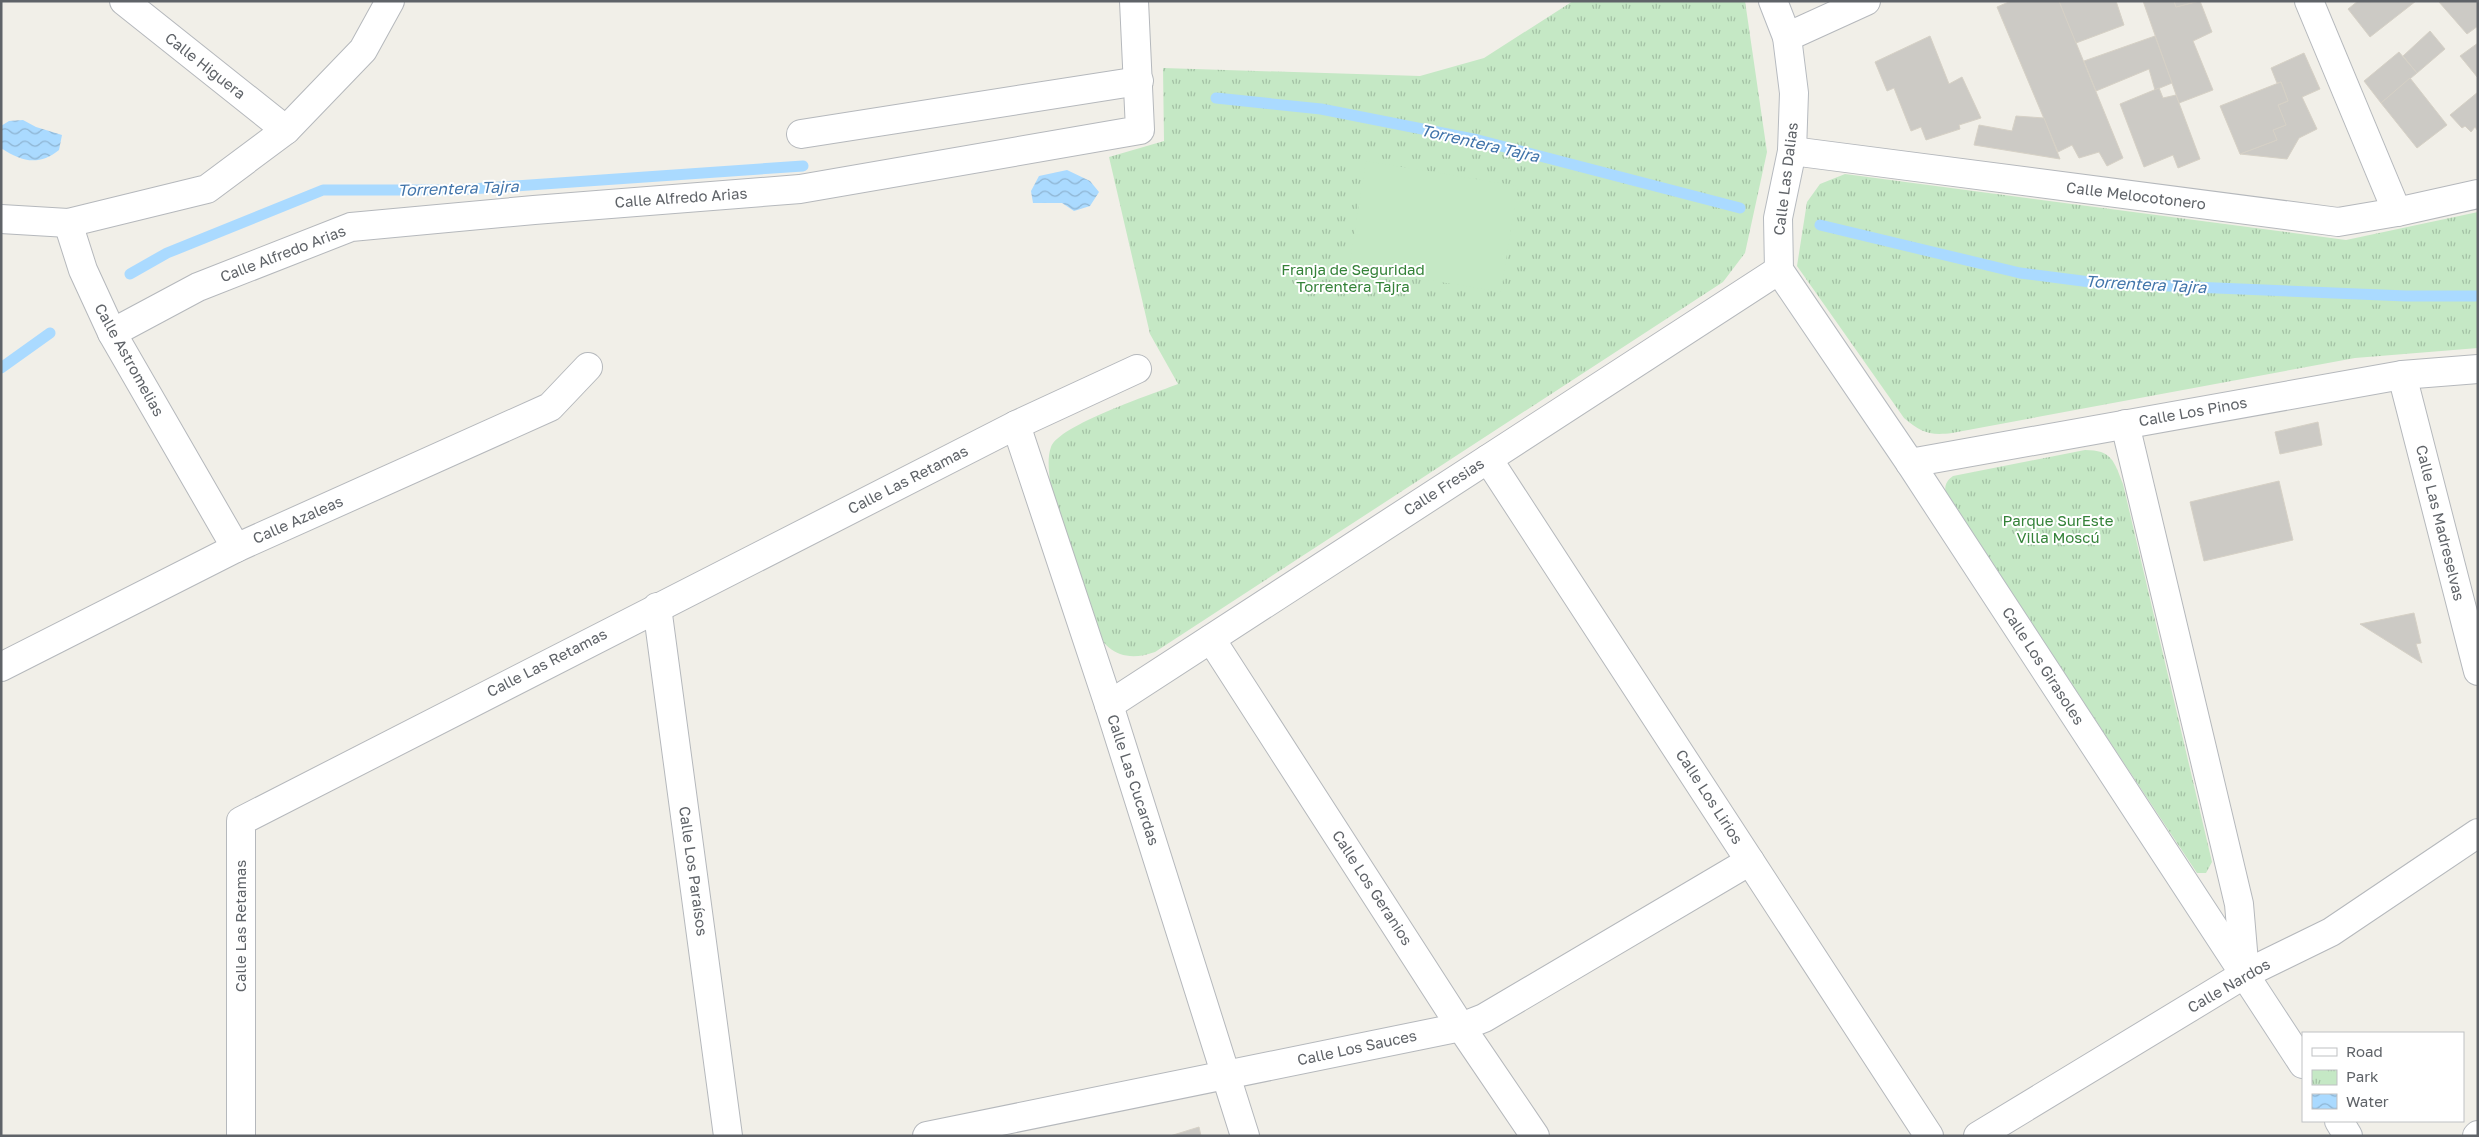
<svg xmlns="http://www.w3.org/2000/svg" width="2479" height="1137" font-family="'Golos Text',sans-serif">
<defs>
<pattern id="park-tufts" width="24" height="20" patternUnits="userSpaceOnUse" patternTransform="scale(1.25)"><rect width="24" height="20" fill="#c5e8c5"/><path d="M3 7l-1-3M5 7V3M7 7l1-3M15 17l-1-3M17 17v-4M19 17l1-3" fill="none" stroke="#a3c0a4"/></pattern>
<pattern id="water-waves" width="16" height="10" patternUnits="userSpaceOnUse" patternTransform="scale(1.25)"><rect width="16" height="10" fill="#aadaff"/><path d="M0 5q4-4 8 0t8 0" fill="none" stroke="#8eb4d2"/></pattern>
</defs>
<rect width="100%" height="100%" fill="#f1efe8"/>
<g fill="url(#park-tufts)">
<path d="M1573,1H1745L1767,152L1745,253L1723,282L1155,652C1124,663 1104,652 1092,622L1050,482C1049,471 1047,458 1051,447C1059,425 1153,394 1178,384L1150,334L1109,157L1164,141L1163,68L1420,76L1484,58Z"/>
<path d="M1845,174L2346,240L2478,212V348L2355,358L1952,433C1929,436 1921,432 1904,418L1797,266L1807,202L1820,184Z"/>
<path d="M2085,450C2112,450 2114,461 2123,484L2212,862L2206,873H2197L2191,864L1946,495C1944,486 1946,481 1953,476Z"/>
</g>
<path fill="#c5e8c5" d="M1366,161L1518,186L1501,292L1349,267Z"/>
<g fill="url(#water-waves)">
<path d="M23,120L36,127L62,135L59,150C39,166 22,162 1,148V126L9,121Z"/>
<path d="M1067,170L1090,181L1099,192L1090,206L1074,211L1062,203H1033L1031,191L1039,176Z"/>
</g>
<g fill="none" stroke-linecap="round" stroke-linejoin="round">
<g stroke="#aadaff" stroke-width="11">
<path d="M1216,98L1321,109L1478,140L1740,208"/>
<path d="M1820,225L2020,273L2098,283L2406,296H2478"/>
<path d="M130,274L167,253L323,190H456L803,166"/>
<path d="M1,368L50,333"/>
</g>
</g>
<g fill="#cccac5" stroke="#d6d1c6">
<path d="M2011,1H2059L2123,158L2107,166L2099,152L2079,158L2072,145L2058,152L1997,7Z"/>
<path d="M2059,1H2116L2124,25L2076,43Z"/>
<path d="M2143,1H2174L2176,7L2200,1L2212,32L2193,41L2213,90L2179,103Z"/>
<path d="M2174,1H2199L2176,7Z"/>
<path d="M2358,1H2416L2370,37L2348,9Z"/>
<path d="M2478,1V26L2467,34L2439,2Z"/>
<path d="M2430,31L2445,49L2417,73L2403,56Z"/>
<path d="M1930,36L1949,84L1962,77L1981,118L1959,125L1960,129L1926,140L1921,127L1911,131L1894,88L1887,91L1875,62Z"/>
<path d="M2155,36L2172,83L2155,90L2149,69L2096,91L2084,61Z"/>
<path d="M2478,43V78L2460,56Z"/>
<path d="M2399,52L2417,73L2381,103L2364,81Z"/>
<path d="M2304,53L2320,89L2302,97L2317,129L2299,138L2287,159L2240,154L2277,140L2273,130L2286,125L2278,105L2288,101L2281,82L2277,83L2271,68Z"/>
<path d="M2410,78L2447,125L2417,148L2381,103Z"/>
<path d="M2281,82L2288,101L2278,105L2286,125L2273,130L2277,140L2240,154L2220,106Z"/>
<path d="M2159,88L2163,98L2176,95L2200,159L2178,168L2173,155L2144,167L2120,104Z"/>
<path d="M2478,92V131L2475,127L2471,132L2465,126L2462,128L2450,115Z"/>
<path d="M2016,116L2044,118L2060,159L1974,145L1979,125L2012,131Z"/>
<path d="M2318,422L2322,445L2280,454L2275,432Z"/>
<path d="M2279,481L2293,540L2204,561L2190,502Z"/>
<path d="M2414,613L2421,643L2416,644L2422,663L2360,624Z"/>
<path d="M1199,1127L1201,1136H1170Z"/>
</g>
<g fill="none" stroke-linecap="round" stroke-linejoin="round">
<defs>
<g id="street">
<path d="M124,1L286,130"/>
<path d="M2309,1L2397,212"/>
<path d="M1787,37L1866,1"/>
<path d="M801,134L1139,81"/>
<path d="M1792,151L2338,222L2397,212L2478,194"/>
<path d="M1,219L68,223L207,189L286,130L363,50L390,1"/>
<path d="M68,223L83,270L112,333L236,548"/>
<path d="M112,333L198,287L351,227L534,210L800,189L1140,130L1134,1"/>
<path d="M2402,375L2478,671"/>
<path d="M2125,424L2239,904L2245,974"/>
<path d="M1016,425L1109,705L1245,1136"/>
<path d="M1488,459L1929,1136"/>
<path d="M1910,463L2402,375L2478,369"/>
<path d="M657,607L728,1136"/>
<path d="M1211,639L1461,1027L1535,1136"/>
<path d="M1,667L236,548L550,407L588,367"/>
<path d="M1109,705L1779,270"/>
<path d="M241,1136V821L1016,425L1137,369"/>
<path d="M927,1136L1461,1027L1484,1018L1750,861"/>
<path d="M1978,1136L2245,974L2331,932L2478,833"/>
<path d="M2477,1136L2478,1135"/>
</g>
<g id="secondary">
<path d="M1773,1L1787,37L1794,93L1792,151L1778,218L1779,270L1910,463L2303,1064"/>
<path d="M2339,1121L2348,1136"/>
</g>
</defs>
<use href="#street" stroke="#b5b8bc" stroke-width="30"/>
<use href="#secondary" stroke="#b6babf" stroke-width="30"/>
<use href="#street" stroke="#fff" stroke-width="28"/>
<use href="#secondary" stroke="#fff" stroke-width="28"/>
</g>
<g text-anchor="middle" stroke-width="4" stroke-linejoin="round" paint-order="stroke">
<g font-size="15" fill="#5f6368" stroke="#fff">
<text transform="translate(205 66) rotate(38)" y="5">Calle Higuera</text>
<text transform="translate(1786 179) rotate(-83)" y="5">Calle Las Dalias</text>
<text transform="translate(2136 196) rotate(7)" y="5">Calle Melocotonero</text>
<text transform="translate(681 198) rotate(-4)" y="5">Calle Alfredo Arias</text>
<text transform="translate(283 254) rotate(-21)" y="5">Calle Alfredo Arias</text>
<text transform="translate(129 360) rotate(61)" y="5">Calle Astromelias</text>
<text transform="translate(2193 412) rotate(-10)" y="5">Calle Los Pinos</text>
<text transform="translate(908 480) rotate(-27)" y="5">Calle Las Retamas</text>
<text transform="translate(1444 487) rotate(-33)" y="5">Calle Fresias</text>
<text transform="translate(298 520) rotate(-24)" y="5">Calle Azaleas</text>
<text transform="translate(2440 523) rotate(76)" y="5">Calle Las Madreselvas</text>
<text transform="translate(547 663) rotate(-27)" y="5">Calle Las Retamas</text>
<text transform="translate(2043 666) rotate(57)" y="5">Calle Los Girasoles</text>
<text transform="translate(1133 780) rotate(72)" y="5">Calle Las Cucardas</text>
<text transform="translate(1709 797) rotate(57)" y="5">Calle Los Lirios</text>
<text transform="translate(693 871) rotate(82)" y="5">Calle Los Paraísos</text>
<text transform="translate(1372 888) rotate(57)" y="5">Calle Los Geranios</text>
<text transform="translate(241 926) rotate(-90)" y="5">Calle Las Retamas</text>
<text transform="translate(2229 986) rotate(-30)" y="5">Calle Nardos</text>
<text transform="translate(1357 1048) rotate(-12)" y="5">Calle Los Sauces</text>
</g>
<g font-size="15" fill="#348238" stroke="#fff">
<text x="1353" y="275">Franja de Seguridad<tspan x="1353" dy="17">Torrentera Tajra</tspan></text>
<text x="2058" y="526">Parque SurEste<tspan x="2058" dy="17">Villa Moscú</tspan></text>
</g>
<g font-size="16" font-style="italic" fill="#4174aa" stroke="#fff">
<text transform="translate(1480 143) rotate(13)" y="6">Torrentera Tajra</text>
<text transform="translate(458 188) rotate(-2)" y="6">Torrentera Tajra</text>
<text transform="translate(2146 284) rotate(3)" y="6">Torrentera Tajra</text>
</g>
</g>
<rect width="2479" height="1137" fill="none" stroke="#5f6368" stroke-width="5"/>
<rect x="2302" y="1032" width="162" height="90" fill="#ffffff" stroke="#bfc1c3"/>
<rect x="2312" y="1048" width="25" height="8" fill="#ffffff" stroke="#bfc1c3"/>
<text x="2346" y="1057" font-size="15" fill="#5f6368">Road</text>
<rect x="2312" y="1070" width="25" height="15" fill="url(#park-tufts)" stroke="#bfc1c3"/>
<text x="2346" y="1082" font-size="15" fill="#5f6368">Park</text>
<rect x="2312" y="1094" width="25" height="15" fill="url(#water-waves)" stroke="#bfc1c3"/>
<text x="2346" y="1107" font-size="15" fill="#5f6368">Water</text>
</svg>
